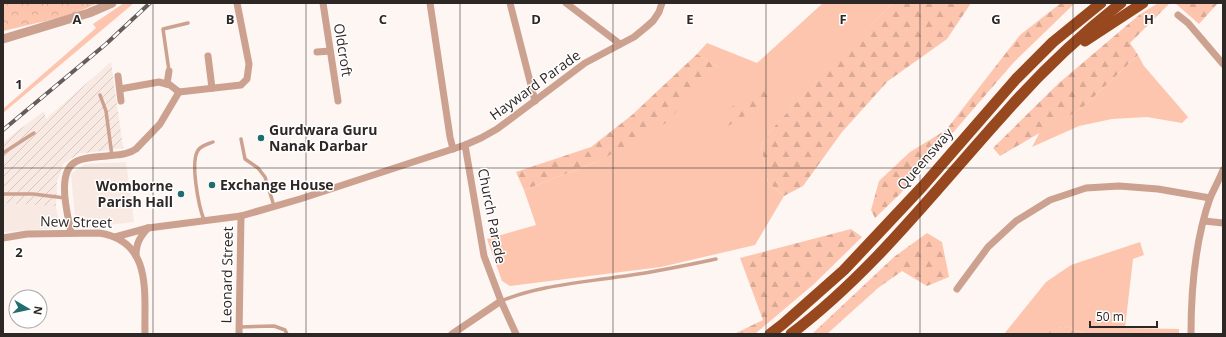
<svg xmlns="http://www.w3.org/2000/svg" width="1226" height="337" font-family="'Open Sans',sans-serif">
<defs>
<pattern id="industrial-furrows" width="10" height="10" patternUnits="userSpaceOnUse"><rect width="10" height="10" fill="#f8e9e3"/><path d="M-1 1l2-2M0 10L10 0M9 11l2-2" fill="none" stroke="#d5c8c3"/></pattern>
<pattern id="forest-firs" width="22" height="20" patternUnits="userSpaceOnUse"><rect width="22" height="20" fill="#fdc5ad"/><path d="M5 1l3.5 6h-7zM16 11l3.5 6h-7z" fill="#d9a995"/></pattern>
<pattern id="park-crowns" width="20" height="18" patternUnits="userSpaceOnUse"><rect width="20" height="18" fill="#fdc5ad"/><path d="M2 6a3 3 0 1 1 6 0M12 15a3 3 0 1 1 6 0" fill="none" stroke="#d9a995"/></pattern>
</defs>
<rect width="100%" height="100%" fill="#fdf6f3"/>
<g fill="#f8e9e3">
<path d="M126,162L134,222L84,228L80,225L75,217L71,174L85,164Z"/>
<path d="M3,203L55,204L61,228L3,232Z"/>
</g>
<path fill="url(#industrial-furrows)" d="M111,62L123,148L78,154L63,164L57,182L56,206L3,203V142L44,111L46,119Z"/>
<g fill="#fdc5ad">
<path d="M124,3H134L3,113V109L96,28L93,24Z"/>
<path d="M823,3H893L833,64L771,130L761,146L768,182L784,196L755,245L661,267L510,286L502,281L487,239L536,225L524,190L599,161L718,67L697,54L707,43L757,63Z"/>
<path d="M1138,55L1144,66L1188,117L1182,123L1147,117L1112,119L1079,126L1032,147L1040,132L1082,108Z"/>
<path d="M1140,242L1144,255L1133,259L1125,328L1179,329V334H1085L1066,326L1033,334H1004L1046,282L1071,265Z"/>
</g>
<g fill="url(#forest-firs)">
<path d="M893,3H971L947,39L888,81L842,132L803,186L784,196L768,182L761,146L771,130L836,60Z"/>
<path d="M1061,3H1075L1014,62L900,194L875,218L871,210L879,181L910,152L946,130L1020,35Z"/>
<path d="M1158,3H1170L1130,43L1138,55L1082,108L1000,156L993,148L1059,83L1139,15Z"/>
<path d="M1175,3H1218L1199,24Z"/>
<path d="M697,54L718,67L666,123L599,161L524,190L516,172L591,147L632,115Z"/>
<path d="M763,87L774,98L728,126L722,113Z"/>
<path d="M851,229L862,237L814,284L755,334H734L763,320L740,258Z"/>
<path d="M927,233L942,242L949,277L927,286L902,271L878,288L827,334H812L894,257Z"/>
<path d="M1066,326L1085,334H1033L1034,333Z"/>
</g>
<path fill="url(#park-crowns)" d="M3,3H98L71,15L3,31Z"/>
<g fill="none" stroke-linecap="round" stroke-linejoin="round">
<g stroke="#cca18f" stroke-width="3.5">
<path d="M169,71L163,29L188,23"/>
<path d="M100,95L106,111L112,156"/>
<path d="M241,139L245,159L258,168L265,177L274,206"/>
<path d="M3,153L34,133"/>
<path d="M3,194H33L65,198"/>
<path d="M204,220C199,207 189,160 199,149C203,145 208,144 213,142"/>
<path d="M501,301C538,286 578,283 617,277C651,273 683,266 716,259"/>
<path d="M239,327L274,326L285,330L287,334"/>
</g>
<g stroke="#cca18f" stroke-width="7">
<path d="M323,3L338,101"/>
<path d="M430,3L450,137L453,149"/>
<path d="M510,3L535,101"/>
<path d="M566,3L620,44"/>
<path d="M1178,15L1188,23L1223,64"/>
<path d="M317,52L330,51"/>
<path d="M208,56L212,88"/>
<path d="M118,76L121,101"/>
<path d="M167,84L169,71"/>
<path d="M120,89L159,82L170,85L179,92"/>
<path d="M179,92L241,85L247,79L249,64L237,3"/>
<path d="M465,145L484,256L501,301L516,334"/>
<path d="M1204,221L1223,223"/>
<path d="M71,233C68,215 55,171 77,161C86,157 97,157 107,156C117,155 128,155 136,149L160,124L179,92"/>
<path d="M115,237L148,228L241,216L300,199L465,145L481,138L497,129L585,63L634,37L645,28L653,21L659,12L662,3"/>
<path d="M3,238L27,234L99,233C153,241 144,293 145,334"/>
<path d="M136,256C136,243 140,237 148,228"/>
<path d="M957,289L988,247L1016,221L1050,200L1086,188L1119,186L1158,189L1210,198"/>
<path d="M239,334L241,216"/>
<path d="M452,334L501,301"/>
<path d="M1191,334C1191,289 1195,241 1210,198C1214,189 1219,180 1223,170"/>
</g>
<path stroke="#cca18f" stroke-width="9" d="M3,39L89,13L112,3"/>
<g stroke="#98481e" stroke-width="11">
<path d="M1085,41L1143,3"/>
<path d="M770,334L783,324L844,270L922,187L1016,79L1053,42L1101,3"/>
<path d="M791,334C873,272 936,189 1005,113C1040,73 1079,36 1121,3"/>
</g>
<defs>
<path id="rail" d="M3,130L106,44L150,3"/>
</defs>
<use href="#rail" stroke="#645d5b" stroke-width="4"/>
<use href="#rail" stroke="#fff" stroke-width="2.5" stroke-dasharray="8" stroke-linecap="butt"/>
</g>
<path fill="none" stroke="#2d2725" stroke-width="1" stroke-opacity="0.55" d="M153,3V334M306,3V334M460,3V334M613,3V334M766,3V334M920,3V334M1073,3V334M3,168H1223"/>
<g fill="#216d6d" stroke="#fff" stroke-width="1.5">
<circle cx="261" cy="138" r="4"/>
<circle cx="212" cy="185" r="4"/>
<circle cx="181" cy="194" r="4"/>
</g>
<g text-anchor="middle" stroke-width="3" stroke-linejoin="round" paint-order="stroke">
<g font-size="14" fill="#2d2725" stroke="#fff">
<text transform="translate(343 50) rotate(81)" y="5">Oldcroft</text>
<text transform="translate(535 85) rotate(-36)" y="5">Hayward Parade</text>
<text transform="translate(925 159) rotate(-49)" y="5">Queensway</text>
<text transform="translate(492 216) rotate(79)" y="5">Church Parade</text>
<text transform="translate(76 222) rotate(1)" y="5">New Street</text>
<text transform="translate(227 275) rotate(-89)" y="5">Leonard Street</text>
</g>
<g font-size="14" font-weight="bold" fill="#2d2725" stroke="#fff" text-anchor="start">
<text x="269" y="135">Gurdwara Guru<tspan x="269" dy="16">Nanak Darbar</tspan></text>
<text x="220" y="190">Exchange House</text>
<text x="173" y="191" text-anchor="end">Womborne<tspan x="173" dy="16">Parish Hall</tspan></text>
</g>
</g>
<g font-size="13" text-anchor="middle" font-weight="bold" fill="#2d2725" stroke="#fff" stroke-width="3" stroke-linejoin="round" paint-order="stroke">
<text x="77" y="24">A</text>
<text x="230" y="24">B</text>
<text x="383" y="24">C</text>
<text x="536" y="24">D</text>
<text x="690" y="24">E</text>
<text x="843" y="24">F</text>
<text x="996" y="24">G</text>
<text x="1149" y="24">H</text>
<text x="19" y="89">1</text>
<text x="19" y="257">2</text>
</g>
<rect width="1226" height="337" fill="none" stroke="#2d2725" stroke-width="8"/>
<g transform="translate(28 309) rotate(99)"><circle r="19" fill="#ffffff" stroke="#aba9a8"/>
<path d="M0-3L7 15L0 10L-7 15Z" fill="#216d6d"/>
<text y="-6" font-size="11" font-weight="bold" text-anchor="middle" fill="#2d2725">N</text>
</g>
<path d="M1090 321v6h67v-6" fill="none" stroke="#2d2725" stroke-width="2"/>
<text x="1096" y="321" font-size="12" fill="#2d2725" stroke="#ffffff" stroke-width="3" paint-order="stroke">50 m</text>
</svg>
